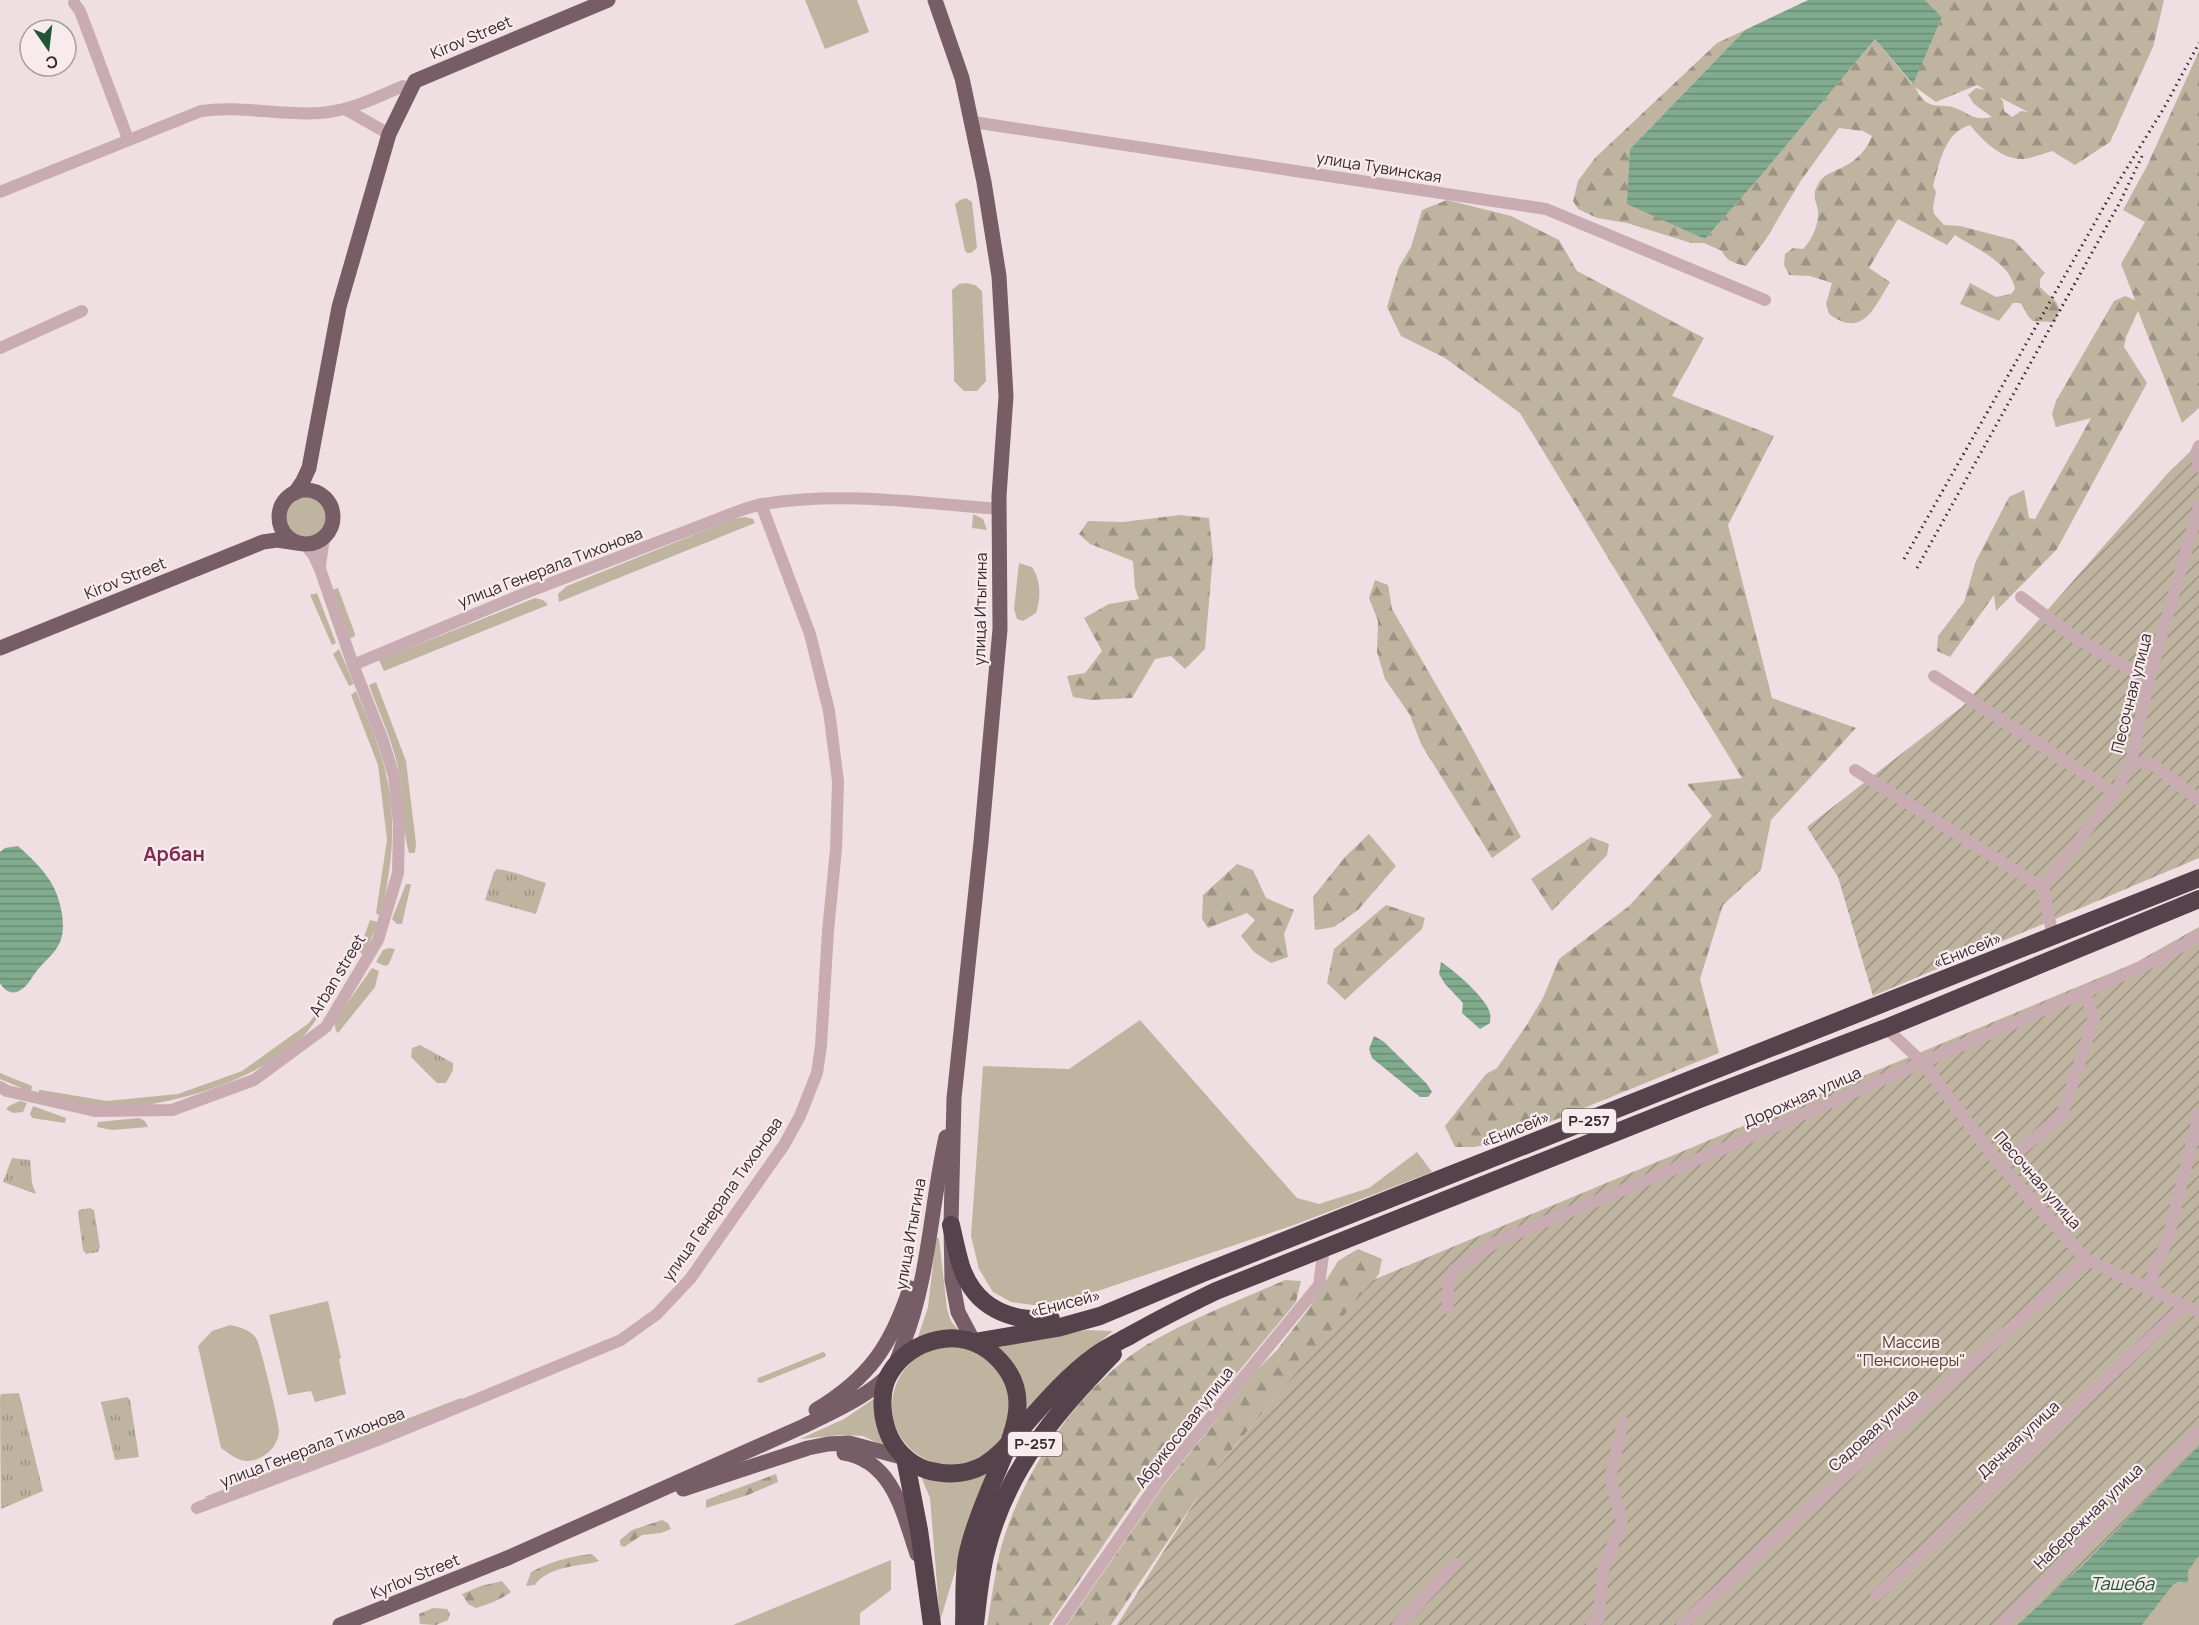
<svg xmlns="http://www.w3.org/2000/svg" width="2199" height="1625" font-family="Manrope,sans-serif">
<defs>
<pattern id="forest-firs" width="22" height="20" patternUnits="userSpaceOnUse" patternTransform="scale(1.5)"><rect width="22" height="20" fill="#beb4a0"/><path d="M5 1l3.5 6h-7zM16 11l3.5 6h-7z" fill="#9b9383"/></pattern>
<pattern id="park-tufts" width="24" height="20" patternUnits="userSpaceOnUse" patternTransform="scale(1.5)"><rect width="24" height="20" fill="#beb4a0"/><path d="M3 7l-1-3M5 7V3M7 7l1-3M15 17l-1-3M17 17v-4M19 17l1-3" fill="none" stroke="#9b9383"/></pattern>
<pattern id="garden-furrows" width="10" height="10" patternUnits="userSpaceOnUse" patternTransform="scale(1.5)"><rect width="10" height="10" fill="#beb4a0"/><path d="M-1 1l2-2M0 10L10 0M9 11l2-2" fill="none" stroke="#9b9383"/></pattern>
<pattern id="water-rules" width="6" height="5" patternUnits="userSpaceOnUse" patternTransform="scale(1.5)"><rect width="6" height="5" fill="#81ab8f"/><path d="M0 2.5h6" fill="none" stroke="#6a8b75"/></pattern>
</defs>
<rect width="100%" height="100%" fill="#f0dfe2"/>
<g fill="#beb4a0">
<path d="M805,0H857L869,32L825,49Z"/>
<path d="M966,198L972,202L977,248L971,253H967L965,251L955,204L960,200Z"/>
<path d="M966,283L975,285L982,291L986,381L977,391H964L954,381V374L952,290L959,284Z"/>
<circle cx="307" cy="517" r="23"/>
<path d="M973,514L983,519L987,530L972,528Z"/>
<path d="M746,517L753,519L755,523L559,602L558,594L567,586L733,519Z"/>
<path d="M1019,563L1032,567C1041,581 1041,597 1036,613L1023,621L1017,619L1014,609Z"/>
<path d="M338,588L355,634L354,637L350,638L332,590Z"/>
<path d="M317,593L336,643L332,645L310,595Z"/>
<path d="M535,598L543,600L548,605L384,671L379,660Z"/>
<path d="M339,649L354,684L349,686L333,654Z"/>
<path d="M376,682L406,761L416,843L415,853H409C402,828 404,803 400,778C395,746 380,715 369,685Z"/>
<path d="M356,691C365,712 375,734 381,756C398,808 394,864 380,916L376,913L387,840L378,765L351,695Z"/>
<path d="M406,884H411L402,924H397L392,919Z"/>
<path d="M370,920L378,922L364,956L359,951Z"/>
<path d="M389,948L395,949L389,964L385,966L376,962L383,950Z"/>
<path d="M372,968L379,971L375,987L338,1033L336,1031L334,1022Z"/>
<path d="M317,1012L319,1014C292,1071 171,1109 112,1107C87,1106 63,1100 39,1094V1090H41L107,1101L178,1094L242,1071L309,1023Z"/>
<path d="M1140,1020L1297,1198L1319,1204L1369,1188L1417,1152L1432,1172L1294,1225L1065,1302L1033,1305L1011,1302L993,1292L979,1269L971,1236L983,1066L1069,1069Z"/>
<path d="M0,1073L32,1086L31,1092L0,1079Z"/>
<path d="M20,1101L27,1103L23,1112L13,1113L6,1109L9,1106Z"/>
<path d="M33,1106L66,1118L65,1123L32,1118L30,1114Z"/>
<path d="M139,1118L145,1121L148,1127L112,1130L97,1127L98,1122Z"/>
<path d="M936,1238H939L947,1309L951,1321L961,1333L917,1340L928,1307Z"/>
<path d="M328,1301L341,1358L339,1359L346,1394L315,1402L311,1391L288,1395L269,1315Z"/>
<path d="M230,1325C240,1327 253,1331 257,1340C261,1348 279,1422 279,1430C279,1449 258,1465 241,1460C234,1458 227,1452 221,1448L198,1346L212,1331Z"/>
<path d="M1086,1330L1113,1331L1079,1359L1024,1418L996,1347Z"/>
<circle cx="951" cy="1406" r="59"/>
<path d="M823,1352L826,1354L825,1357L761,1383L757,1382L758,1378Z"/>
<path d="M461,1398L462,1400L459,1402L214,1499L204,1497Z"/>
<path d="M875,1398L886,1447L863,1436L841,1435L800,1439L844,1419Z"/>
<path d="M993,1468L974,1509L940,1621L930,1498L920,1474Z"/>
<path d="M2199,1556V1625H2142L2173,1585L2179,1582L2186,1583L2188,1571Z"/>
<path d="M891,1560V1590L860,1613V1625H733Z"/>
</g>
<g fill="url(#forest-firs)" fill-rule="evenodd">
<path d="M1925,0H2164L2153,47L2110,142L2075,165L2052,151C2042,154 2030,159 2020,159C2000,158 1982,140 1970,125C1944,133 1940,162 1933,186L1936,192L1933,207L1934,214L1944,225L1960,226L2014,240L2045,273L2040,279V287C2051,300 2067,302 2054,322L2033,321L2028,316L2021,303H2013L1999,321L1960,304L1970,283L1996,297L2011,294L2015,289C2010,262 1976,249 1955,235L1947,245L1898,219L1869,268L1890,282C1874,308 1863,339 1829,314L1826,304L1832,283L1810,276L1789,275L1784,265L1785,254L1793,248L1803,249C1811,241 1818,227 1818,215C1819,203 1810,199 1818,184C1824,173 1835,172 1845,166C1857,160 1868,148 1872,136L1863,131L1839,128L1800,182L1766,239L1746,266C1735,263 1727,262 1722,251L1704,243H1691L1627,223L1597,218L1578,209L1573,201L1578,181L1595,158L1717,43L1745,30L1630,149L1668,221L1705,239L1759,178L1875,39L1912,84L1942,17ZM1977,85L1985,90L1976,88L1968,95L1974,104L1992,117C1973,121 1971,114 1955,108C1946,104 1935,108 1926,102C1921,99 1918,92 1915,87L1936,102ZM1999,97L2028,112L2021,111L2012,117L2004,111L2003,101Z"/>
<path d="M2199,51V408L2182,423L2138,311L2126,337L2124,347L2147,383L2057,549L1996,611L1994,595L1950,657L1937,651L1938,636L1964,602L1976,561L2009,497L2024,490L2029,518L2035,519L2091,418L2056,427L2052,414L2056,401L2114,301L2125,296L2135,300L2121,264L2145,222L2123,210L2147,166Z"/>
<path d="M1447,200L1511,216L1559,240L1577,271L1704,338L1672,396L1774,436L1728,525L1772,698L1856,728L1771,820L1761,870L1723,905L1700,979L1719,1053L1503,1141L1475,1147H1455L1445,1126L1486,1074L1497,1068L1526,1026L1543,998L1559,959L1629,906L1712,816L1687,784L1742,778L1520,413L1445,358L1401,336L1387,307L1399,267L1411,247L1422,210Z"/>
<path d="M1180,515L1209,518L1213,555L1205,649L1185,669L1171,656L1155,659L1132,698L1091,700L1073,697L1067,676L1085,673L1102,651L1084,618L1109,604L1139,599L1135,588L1133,561L1090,544L1079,534L1088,521L1123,522Z"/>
<path d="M1375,580L1388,585L1392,609L1467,738L1521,837L1492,858L1421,744L1410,715L1385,679L1377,652L1378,621L1369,598Z"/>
<path d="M1369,834L1396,866L1358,910L1334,927L1315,930L1313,897L1345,857Z"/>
<path d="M1591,837L1609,844L1607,855L1552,911L1531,879Z"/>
<path d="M1237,864L1253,870L1266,898L1294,910L1284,934L1288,957L1271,963L1254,952L1241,936L1255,920L1247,913L1208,928L1202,919L1203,895Z"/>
<path d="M1386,905L1425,918L1422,929L1345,1000L1327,983L1334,949Z"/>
<path d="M1358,1249L1382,1259L1379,1274L1220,1464L1111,1625H1067L1164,1485L1256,1371L1277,1350L1310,1307L1338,1261Z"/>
<path d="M1285,1280L1301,1281L1296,1302L1141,1490L1049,1625H987C992,1598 995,1570 1002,1544C1024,1471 1076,1392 1140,1349C1182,1322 1238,1301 1285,1280Z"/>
<path d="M776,1474L778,1482L748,1495L706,1508V1500Z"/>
<path d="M662,1520L668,1523L671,1529L661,1533L642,1535L624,1547L620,1545V1540L632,1530Z"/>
<path d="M592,1554L599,1561C592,1564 587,1563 579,1565C565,1567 543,1572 535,1585L526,1586L531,1572C550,1562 570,1556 592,1554Z"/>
<path d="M502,1581L511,1592C500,1600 489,1604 476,1608L468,1604L462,1594L481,1586Z"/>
<path d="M433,1608L447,1609L450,1614L448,1620L436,1625L420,1624L419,1614Z"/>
</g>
<g fill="url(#park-tufts)">
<path d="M497,869C514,871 529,878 546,883L536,914L485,900L494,872Z"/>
<path d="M420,1045L453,1063V1070L446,1083H437L411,1057L412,1048Z"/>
<path d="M12,1158L30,1160L32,1183L36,1194L3,1182Z"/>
<path d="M90,1208L94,1210L100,1247L98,1252L86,1254L83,1250L78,1213L79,1210Z"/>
<path d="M19,1393L43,1491L1,1509L0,1398L1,1394Z"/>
<path d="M127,1397L130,1400L139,1457L115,1460L101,1402Z"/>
</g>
<g fill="url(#garden-furrows)">
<path d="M2199,443V858L1873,996L1838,877L1807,827L1963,706L2168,473Z"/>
<path d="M2199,927V1446L2083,1565L2017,1625H1117L1213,1473L1373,1280L2135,963Z"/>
</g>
<g fill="url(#water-rules)">
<path d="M1808,0H1925L1942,17L1913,84L1875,39L1759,178L1705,239L1627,204L1630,149L1745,30Z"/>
<path d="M18,846C41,867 57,882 62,914C63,922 64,934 60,942C56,952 47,959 40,967C33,974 29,986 19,991C11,995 4,990 0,983V852L5,848Z"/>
<path d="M1441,962C1454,970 1487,999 1490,1013C1491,1017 1490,1020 1490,1023L1480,1029L1462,1013L1463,1003L1445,984L1439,974Z"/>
<path d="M1374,1036L1383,1041L1427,1084L1432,1092L1428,1097H1420L1372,1058L1369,1049Z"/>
<path d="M2199,1446V1556L2188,1571V1581L2186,1583L2179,1582L2173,1585L2142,1625H2017L2083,1565Z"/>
</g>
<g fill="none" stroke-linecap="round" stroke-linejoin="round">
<g stroke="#c8acb2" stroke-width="12">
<path d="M74,3L80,11L128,139"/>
<path d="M345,109L389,134"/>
<path d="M973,122L1546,209L1765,300"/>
<path d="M0,192L201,111C241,105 280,116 320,113C349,111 376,98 403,86"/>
<path d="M0,348L82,311"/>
<path d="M2199,446L2196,453L2199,467"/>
<path d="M320,565L324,538"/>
<path d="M2021,597L2074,637L2149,680"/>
<path d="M353,665L528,592L728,515C739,511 751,506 763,504C841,491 922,503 999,509"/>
<path d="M1934,676L2115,793"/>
<path d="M2131,762L2152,764L2199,800"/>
<path d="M1855,770L2043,888"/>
<path d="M2053,937L2043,888L2115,793L2131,762L2149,680L2199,506"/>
<path d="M1886,1028L1922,1062L2001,1166L2087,1260L2199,1312"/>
<path d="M0,1087L7,1091L95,1111L172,1110L254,1080L326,1027L378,940L398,873L399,825L394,776L382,738L353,665L320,569L313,554L305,545"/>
<path d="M2001,1166L2062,1115L2094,1020L2085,992"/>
<path d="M2147,1289L2168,1238L2199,1115"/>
<path d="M1448,1308V1283L1454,1270L1496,1242L1718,1151L2099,986L2163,957L2199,936"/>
<path d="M197,1508L378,1440L621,1340L657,1314L690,1279L784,1145L800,1116L817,1073L821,1046L828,931L836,849L838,781L829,711L810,634L761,504"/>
<path d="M1876,1596L2184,1306"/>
<path d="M1059,1625L1161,1478L1319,1285L1324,1248"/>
<path d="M1398,1625L1456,1564"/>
<path d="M1592,1625L1599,1618L1603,1570L1622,1520L1610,1478L1623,1422"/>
<path d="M1682,1625L1781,1533L2087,1260"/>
<path d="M2001,1625L2199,1432"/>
</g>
<g stroke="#775d66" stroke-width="15">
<path d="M935,0L962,78L984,182L999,276L1006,396L999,496L1000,629L981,842L954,1098L951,1225L952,1280L958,1312L974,1342"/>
<circle cx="306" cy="517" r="27"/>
<path d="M295,493L303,481L309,468L339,307L389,134L415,81L608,0"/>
<path d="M0,648L263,542L277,540L297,543"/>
<path d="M816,1410C869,1378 891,1346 910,1288"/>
<path d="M844,1453C893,1461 903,1513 917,1554"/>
<path d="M683,1489L808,1448L828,1444L849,1443L905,1458"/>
<path d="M503,1560L804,1426C828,1414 873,1394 890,1373C896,1365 900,1353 903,1344C929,1280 931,1204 946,1137"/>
<path d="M340,1625L510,1557"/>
</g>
<g stroke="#56424a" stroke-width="18">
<path d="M951,1225C954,1238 957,1253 961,1266C975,1308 1010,1322 1051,1319"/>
<path d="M974,1342L1057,1328L1100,1316L1203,1273L2199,878"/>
<path d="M905,1458L919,1530L932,1625"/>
<path d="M975,1624C978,1600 980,1575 986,1552C1006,1470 1056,1412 1113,1354"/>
<path d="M964,1625C965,1603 963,1579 967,1557C972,1531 986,1497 997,1472C1014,1431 1034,1392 995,1356C980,1341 958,1335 937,1340C918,1344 900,1356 890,1373C880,1389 881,1412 887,1430C893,1448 908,1464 927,1470C945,1475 966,1475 984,1465C1000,1456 1010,1441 1022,1428C1045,1402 1068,1375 1096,1355C1107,1347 1120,1341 1131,1335C1159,1319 1187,1305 1216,1291L1700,1099L1886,1028L2199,899"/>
</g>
<g stroke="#362a2f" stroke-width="3" stroke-dasharray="1.5 4.5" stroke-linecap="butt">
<path d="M1904,559L2114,189L2164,108L2199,43"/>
<path d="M1917,568L2120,202L2144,152"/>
</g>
</g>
<g text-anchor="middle" stroke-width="4.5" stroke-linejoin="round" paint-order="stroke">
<g fill="#f8ebed" stroke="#706468" stroke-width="1.5">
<rect x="1562" y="1109" width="54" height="24" rx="4.5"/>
<rect x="1008" y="1432" width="54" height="24" rx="4.5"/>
</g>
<g font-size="15" font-weight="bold" fill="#362a2f">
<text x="1589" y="1126">Р-257</text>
<text x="1035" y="1449">Р-257</text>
</g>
<g font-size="16" fill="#362a2f" stroke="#f8ebed">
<text transform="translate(471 37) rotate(-23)" y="6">Kirov Street</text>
<text transform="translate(1379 167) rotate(9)" y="6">улица Тувинская</text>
<text transform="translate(550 567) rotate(-21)" y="6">улица Генерала Тихонова</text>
<text transform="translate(125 578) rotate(-22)" y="6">Kirov Street</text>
<text transform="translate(980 609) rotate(-89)" y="6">улица Итыгина</text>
<text transform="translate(2131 693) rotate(-76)" y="6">Песочная улица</text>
<text transform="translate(1967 950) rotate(-22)" y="6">«Енисей»</text>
<text transform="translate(337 975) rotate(-59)" y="6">Arban street</text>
<text transform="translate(1802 1097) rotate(-24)" y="6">Дорожная улица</text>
<text transform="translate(1515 1129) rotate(-22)" y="6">«Енисей»</text>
<text transform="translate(2038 1180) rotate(49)" y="6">Песочная улица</text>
<text transform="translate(722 1199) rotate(-55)" y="6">улица Генерала Тихонова</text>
<text transform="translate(910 1234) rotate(-80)" y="6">улица Итыгина</text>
<text transform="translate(1065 1303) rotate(-14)" y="6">«Енисей»</text>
<text transform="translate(1184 1427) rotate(-52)" y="6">Абрикосовая улица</text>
<text transform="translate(1873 1430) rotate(-42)" y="6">Садовая улица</text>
<text transform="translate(2018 1439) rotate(-43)" y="6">Дачная улица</text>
<text transform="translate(312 1447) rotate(-21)" y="6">улица Генерала Тихонова</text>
<text transform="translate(2088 1516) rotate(-44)" y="6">Набережная улица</text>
<text transform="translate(415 1576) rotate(-22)" y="6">Kyrlov Street</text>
</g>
<g font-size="16" fill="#524730" stroke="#f8ebed">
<text x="1911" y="1348">Массив<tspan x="1911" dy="18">"Пенсионеры"</tspan></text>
</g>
<g font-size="18" font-style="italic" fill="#245436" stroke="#f8ebed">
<text x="2122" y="1590">Ташеба</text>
</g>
<g font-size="20" font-weight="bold" fill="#7e2b50" stroke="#f8ebed">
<text x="174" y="861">Арбан</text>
</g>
</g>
<g transform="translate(48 48) rotate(166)"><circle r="28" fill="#f8ebed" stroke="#aa9ea1" stroke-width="1.5"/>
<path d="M0-4.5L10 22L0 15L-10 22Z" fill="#245436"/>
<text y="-9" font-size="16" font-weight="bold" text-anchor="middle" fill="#362a2f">С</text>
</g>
</svg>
